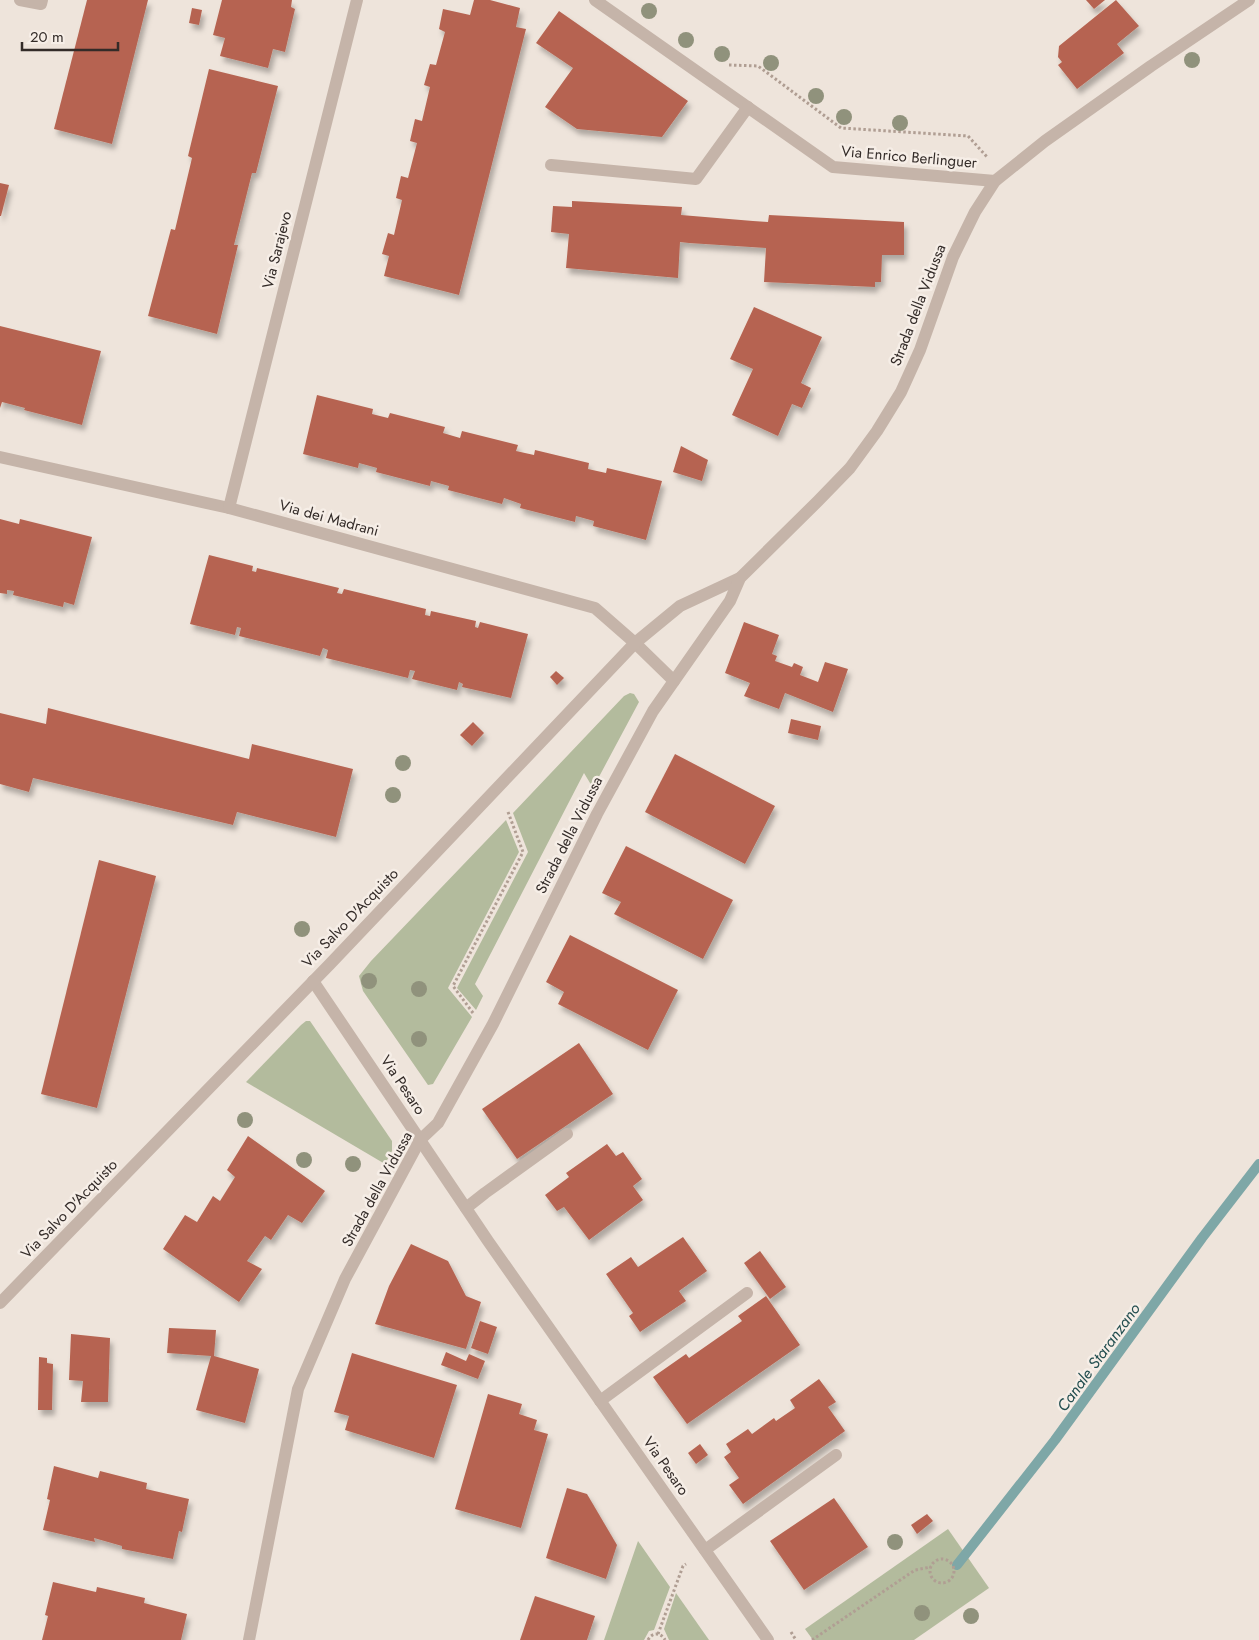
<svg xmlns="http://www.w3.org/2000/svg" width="1259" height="1640" font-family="Jost,sans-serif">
<defs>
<filter id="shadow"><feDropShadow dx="3" dy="5.5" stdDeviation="2.5" flood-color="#0004"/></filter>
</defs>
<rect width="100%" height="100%" fill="#eee4db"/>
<g fill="#b3bb9d">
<path d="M630,693L634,694L639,702L593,788L584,773L475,984L483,996L476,1010L457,988L528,852L513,813L624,696Z"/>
<path d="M506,820L519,852L448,988L472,1017L433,1084L428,1085L363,991L359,976L371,961Z"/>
<path d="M306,1021H310L392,1141V1151L385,1164L246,1082L301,1025Z"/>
<path d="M948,1529L989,1588L914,1640H813L805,1629Z"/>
<path d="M638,1541L670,1587L654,1630L649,1631L644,1640H604Z"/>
<path d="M676,1593L709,1640H669L664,1629Z"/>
</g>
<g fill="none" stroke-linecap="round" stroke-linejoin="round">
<path stroke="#7ea7a7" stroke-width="10" d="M957,1565L1055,1440L1202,1238L1259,1164"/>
</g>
<g fill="#b66451" filter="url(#shadow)">
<path d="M87,0H148L112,144L54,129Z"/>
<path d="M222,0H292L291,7L295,9L285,52L273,49L268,68L220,56L225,38L213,35Z"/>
<path d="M474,0H490L520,8L516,27L526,29L459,295L384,276L389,256L382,254L388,233L394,235L402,200L396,198L401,176L408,178L417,143L410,141L415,119L422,121L430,87L424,85L430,64L436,65L445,32L439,29L443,9L470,15Z"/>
<path d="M1086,0H1105L1094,9Z"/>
<path d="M1116,0L1139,26L1117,44L1124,53L1077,89L1058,65L1062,62L1058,57L1059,46Z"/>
<path d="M192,8L202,10L199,25L189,23Z"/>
<path d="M559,11L688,101L662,137L577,129L545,107L573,68L536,43Z"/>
<path d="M209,69L278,86L256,173H252L234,245H238L217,334L148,316L171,229L175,230L192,158L188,156Z"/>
<path d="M0,183L9,185L1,216H0Z"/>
<path d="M572,201L682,207L681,215L753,221L768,222L769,215L904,222V255H882L881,282H875V287L764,282L766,248L689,243L680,242L678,278L566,268L569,234L551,232L553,206L572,207Z"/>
<path d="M754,307L822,337L801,383L811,388L802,408L792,404L778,436L732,415L753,369L730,359Z"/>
<path d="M0,326L101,351L82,425L24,410L25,408L2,402L0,408Z"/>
<path d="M317,395L373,409L372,414L388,418L390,413L445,427L443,433L460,438L462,431L518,445L516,451L534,455L535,450L589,463L588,469L606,473L607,468L662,481L646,540L593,526L594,521L576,516L575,522L520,508L521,504L504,498L502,504L448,490L449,486L431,481L430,486L376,472L377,468L359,463L358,468L303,454Z"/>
<path d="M681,446L708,460L702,481L673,472Z"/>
<path d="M0,519L19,524L20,519L92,537L74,605L64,602L63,607L13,595L14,591L7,590V594L0,593Z"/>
<path d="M209,555L253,566L252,571L256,572L257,568L339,588L337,593L342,594L344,589L426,609L425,615L430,616L431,611L476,621L475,627L478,628L480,622L528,634L511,698L462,687L463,684L459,682L457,690L412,679L415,671L410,670L408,678L326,658L328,650L323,648L320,656L239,636L241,628L237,627L235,635L190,624Z"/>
<path d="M744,622L779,635L772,654L777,656L775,661L792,667L794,663L803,667L800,675L818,682L825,662L848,669L833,712L785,693L779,709L744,696L750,683L725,673Z"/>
<path d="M556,671L564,678L557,685L550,677Z"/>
<path d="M48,708L249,759L252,744L353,769L336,837L237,812L233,825L33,778L29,792L0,784V713L46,724Z"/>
<path d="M791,719L821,726L818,740L788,733Z"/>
<path d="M473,722L484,733L472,746L460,735Z"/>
<path d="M675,754L775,806L745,864L645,812Z"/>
<path d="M626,846L733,900L703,959L614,914L621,902L602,893Z"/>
<path d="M99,860L156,876L97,1108L41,1094Z"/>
<path d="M570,935L678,990L648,1050L558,1004L564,992L546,982Z"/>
<path d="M579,1043L613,1094L517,1159L482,1109Z"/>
<path d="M248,1136L325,1191L302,1223L288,1215L271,1240L265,1236L247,1261L262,1269L239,1302L163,1249L185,1215L197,1222L213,1196L220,1201L235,1177L227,1170Z"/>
<path d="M607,1144L616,1156L623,1152L642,1179L633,1186L643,1200L589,1240L564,1207L557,1211L545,1195L569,1177L566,1173Z"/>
<path d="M683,1237L707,1271L679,1291L686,1301L640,1332L629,1316L633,1313L606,1274L631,1257L638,1267Z"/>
<path d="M411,1244L448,1261L466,1296L481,1302L466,1349L375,1324L389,1286Z"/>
<path d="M760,1251L786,1287L770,1299L744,1263Z"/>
<path d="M766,1296L800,1345L687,1424L653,1377L686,1354L689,1358L742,1321L738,1316Z"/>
<path d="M480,1321L497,1327L488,1354L471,1348Z"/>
<path d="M169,1328L216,1330L214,1356L259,1369L245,1423L196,1410L211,1356L167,1353Z"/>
<path d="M71,1334L110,1338L108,1402H81L83,1381L69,1380Z"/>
<path d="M446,1352L466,1361L469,1354L485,1361L478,1379L441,1365Z"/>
<path d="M352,1353L457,1385L434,1458L345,1430L349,1416L334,1412Z"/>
<path d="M39,1357L47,1358V1363L53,1364L52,1410H38Z"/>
<path d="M819,1379L836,1402L828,1407L845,1431L743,1504L729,1485L739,1478L724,1457L731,1452L726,1444L748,1429L752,1434L774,1418L776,1421L795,1408L790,1400Z"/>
<path d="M488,1394L522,1404L519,1414L537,1420L534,1430L548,1434L521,1528L455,1509Z"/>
<path d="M700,1444L708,1455L696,1464L688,1453Z"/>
<path d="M54,1466L98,1478L100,1471L147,1483L146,1489L189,1499L182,1532L179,1531L173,1559L122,1549V1546L94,1538L95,1542L43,1530L50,1500L47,1499Z"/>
<path d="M567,1488L587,1494L617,1545L606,1579L546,1558Z"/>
<path d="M834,1498L868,1547L804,1590L770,1541Z"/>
<path d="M927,1514L933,1521L917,1534L911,1525Z"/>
<path d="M53,1582L96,1592L97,1587L145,1598L144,1603L187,1614L181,1640H42L48,1616L45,1615Z"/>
<path d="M535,1596L595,1616L587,1640H520Z"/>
</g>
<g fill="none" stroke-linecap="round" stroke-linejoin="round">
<g stroke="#b09e93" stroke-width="3" stroke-dasharray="2.5 2.5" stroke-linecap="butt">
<path d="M729,65L758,66L841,128L968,136L988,158"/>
<path d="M473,1013L453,986L523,852L508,812"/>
<circle cx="942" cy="1571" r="12"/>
<path d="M791,1632L796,1640"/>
<path d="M658,1634L683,1566L686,1564"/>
<path d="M648,1640C652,1632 661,1632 665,1640"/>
<path d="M812,1640L915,1570L931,1567"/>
</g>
<g stroke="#c5b4a9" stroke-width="12">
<path d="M466,1208L485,1193L567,1134"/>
<path d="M600,1401L747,1293"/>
<path d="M705,1550L836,1455"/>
</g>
<g stroke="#c5b4a9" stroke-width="12">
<path d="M20,0L41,4L42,0"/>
<path d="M595,0L833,167L995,181"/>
<path d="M551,165L696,179L748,107"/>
<path d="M0,457L229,508L595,608L635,643L674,681"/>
<path d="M229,508L357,0"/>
<path d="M313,981L488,1241L768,1640"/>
<path d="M0,1303L330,964L635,643L680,606L740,578"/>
<path d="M249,1640L298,1389L345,1279L420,1140L438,1123L493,1024L597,814L653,711L730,601L740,578L818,501L850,468L877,431L901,392L920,350L953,257L975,212L995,181L1045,141L1151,66L1249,0"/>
</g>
</g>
<g fill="#90927c">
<circle cx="649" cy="11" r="8"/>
<circle cx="686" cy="40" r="8"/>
<circle cx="722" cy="54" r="8"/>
<circle cx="1192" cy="60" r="8"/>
<circle cx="771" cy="63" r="8"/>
<circle cx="816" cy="96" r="8"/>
<circle cx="844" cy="117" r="8"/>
<circle cx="900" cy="123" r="8"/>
<circle cx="403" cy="763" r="8"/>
<circle cx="393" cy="795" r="8"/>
<circle cx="302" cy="929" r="8"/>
<circle cx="369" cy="981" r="8"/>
<circle cx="419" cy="989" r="8"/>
<circle cx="419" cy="1039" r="8"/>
<circle cx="245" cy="1120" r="8"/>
<circle cx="304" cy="1160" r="8"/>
<circle cx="353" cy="1164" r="8"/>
<circle cx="895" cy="1542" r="8"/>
<circle cx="922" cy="1613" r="8"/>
<circle cx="971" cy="1616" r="8"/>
</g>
<g text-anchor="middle" stroke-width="5" stroke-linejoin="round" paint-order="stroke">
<g font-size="15" fill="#332b28" stroke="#f6eee7">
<text transform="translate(909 157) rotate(5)" y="5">Via Enrico Berlinguer</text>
<text transform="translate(277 250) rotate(-76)" y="5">Via Sarajevo</text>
<text transform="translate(918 305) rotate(-69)" y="5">Strada della Vidussa</text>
<text transform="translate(329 518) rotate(15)" y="5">Via dei Madrani</text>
<text transform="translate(569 835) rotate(-63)" y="5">Strada della Vidussa</text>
<text transform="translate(350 918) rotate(-46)" y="5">Via Salvo D'Acquisto</text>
<text transform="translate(403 1085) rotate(56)" y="5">Via Pesaro</text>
<text transform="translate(377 1189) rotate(-61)" y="5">Strada della Vidussa</text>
<text transform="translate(69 1209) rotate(-46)" y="5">Via Salvo D'Acquisto</text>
<text transform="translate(666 1466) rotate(55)" y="5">Via Pesaro</text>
</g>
<g font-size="16" font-style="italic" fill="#234e4f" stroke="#f6eee7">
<text transform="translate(1098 1357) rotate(-54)" y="6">Canale Staranzano</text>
</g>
</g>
<path d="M22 42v8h96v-8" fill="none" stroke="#332b28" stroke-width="2.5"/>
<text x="30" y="42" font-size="15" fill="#332b28" stroke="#f6eee7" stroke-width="4" paint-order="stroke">20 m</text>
</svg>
